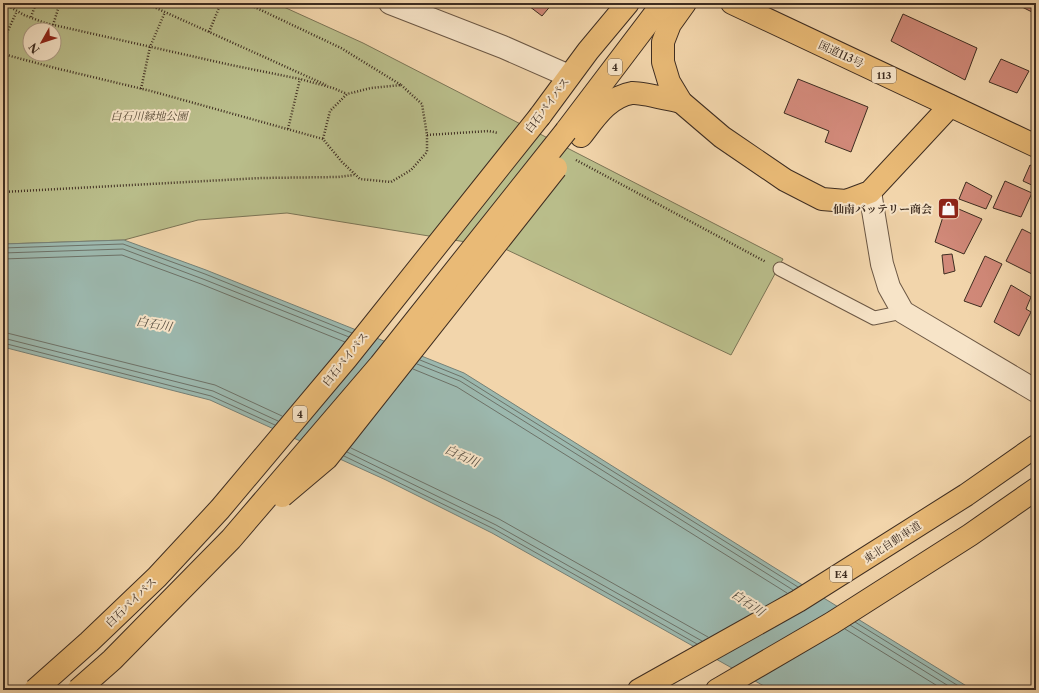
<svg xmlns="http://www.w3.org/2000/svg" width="1039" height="693" font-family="'Libre Caslon Text','Noto Serif JP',serif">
<rect width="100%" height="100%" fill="#f2d5ab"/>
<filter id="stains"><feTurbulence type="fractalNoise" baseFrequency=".005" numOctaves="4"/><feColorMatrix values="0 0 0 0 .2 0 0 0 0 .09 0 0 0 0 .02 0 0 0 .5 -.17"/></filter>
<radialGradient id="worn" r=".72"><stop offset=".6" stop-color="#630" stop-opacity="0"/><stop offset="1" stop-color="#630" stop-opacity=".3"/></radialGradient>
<path fill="#b9bd8a" stroke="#7c7556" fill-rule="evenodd" d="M3,3H275L363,43L783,259L731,355L503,248L287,213L198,220L124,240L3,244ZM30,30H54V54H30Z"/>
<path fill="#9cb8ae" stroke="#768076" d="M124,240L206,270L464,373L775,568L973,690H771L492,533L386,480L210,400L3,347V244Z"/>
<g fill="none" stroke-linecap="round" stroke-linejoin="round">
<g stroke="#6d7268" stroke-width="1">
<path d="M3,248L123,244L205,274L352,333"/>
<path d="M3,253L123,249L203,279L349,337"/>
<path d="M3,259L122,255L201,284L345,342"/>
<path d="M3,332L215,385L282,416"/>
<path d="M3,338L213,391L278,421"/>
<path d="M3,343L211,396L275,425"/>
<path d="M420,360L462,377L798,587"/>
<path d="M417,364L460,381L793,590"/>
<path d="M413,369L457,387L787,593"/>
<path d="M351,448L499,519L708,637"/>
<path d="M347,452L496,525L702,641"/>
<path d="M344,456L494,529L697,644"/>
<path d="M855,622L965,690"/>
<path d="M850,625L955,690"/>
<path d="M845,629L944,690"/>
</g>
</g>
<g fill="#d18979" stroke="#3e2d21">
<path d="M525,3H553L542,16Z"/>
<path d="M1024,3H1036V14L1022,7Z"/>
<path d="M903,14L977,48L965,80L891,41Z"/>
<path d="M1001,59L1029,71L1017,93L989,82Z"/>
<path d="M798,79L868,107L851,152L825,142L829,131L784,113Z"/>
<path d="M1030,165L1036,168V187L1023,181Z"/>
<path d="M1005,181L1032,193L1021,217L993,208Z"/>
<path d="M966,182L992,196L986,209L959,199Z"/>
<path d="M947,204L982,219L964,254L935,242Z"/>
<path d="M1022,229L1036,236V276L1006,261Z"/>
<path d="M952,254L955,271L944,274L942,255Z"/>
<path d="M985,256L1002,264L981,307L964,301Z"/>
<path d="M1011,285L1031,297L1026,309L1031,312L1019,336L994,322Z"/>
</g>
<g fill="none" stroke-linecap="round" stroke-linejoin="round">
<defs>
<path id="lane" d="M780,269L874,318L903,312"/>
<g id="street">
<path d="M390,3L503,47L569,76"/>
<path d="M870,192L882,264L889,287L903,312L1036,391"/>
</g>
<g id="highway">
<path d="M685,3L670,24L663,42V62L669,82L681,102L722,137L785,180L822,199L846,201L870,192L950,106"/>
<path d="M732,3L1036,146"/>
<path d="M540,116L588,51L628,3"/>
<path d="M566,131L663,3"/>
<path d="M581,136C595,118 608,97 632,93C641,92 671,100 681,102"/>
<path d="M639,690L798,601L966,495L1036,446"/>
<path d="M717,690L832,623L970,535L1036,489"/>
</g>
</defs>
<use href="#lane" stroke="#6b5744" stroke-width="15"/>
<use href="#street" stroke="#6b5744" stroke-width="24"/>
<use href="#highway" stroke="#3e2d21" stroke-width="24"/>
<g stroke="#3e2d21" stroke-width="2.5" stroke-dasharray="1 2" stroke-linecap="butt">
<path d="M3,3L24,15L45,23L231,65L300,79L333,88"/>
<path d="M145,3L326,85"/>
<path d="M246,3L341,48L401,85L371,88L347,94L330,111L323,139"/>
<path d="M31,17L36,3"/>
<path d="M53,25L60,3"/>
<path d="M209,32L221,3"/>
<path d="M3,41L17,11"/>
<path d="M3,54L55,68L151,91L323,139L342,162L360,179L391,182L411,170L427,152V135L422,104L401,85"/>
<path d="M333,88L347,94"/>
<path d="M141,89L150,47L165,12"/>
<path d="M288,129L300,79"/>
<path d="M427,135L489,131L498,133"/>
<path d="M576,160L766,262"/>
<path d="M3,192L261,178L338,177L354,175"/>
</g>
<use href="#lane" stroke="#f7e4c8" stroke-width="13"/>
<use href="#street" stroke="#f7e4c8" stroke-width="22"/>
<use href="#highway" stroke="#e9ba76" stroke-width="22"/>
<defs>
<g id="highway-bridge">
<path d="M282,496L327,458L556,168"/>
<path d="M35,690L89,642L157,577L220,509L347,358L540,116"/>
<path d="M78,690L112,660L231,539L380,365L566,131"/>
</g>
</defs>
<use href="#highway-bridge" stroke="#3e2d21" stroke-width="24" stroke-linecap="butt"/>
<use href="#highway-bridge" stroke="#e9ba76" stroke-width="22"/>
</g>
<defs>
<symbol id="shop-square" viewBox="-11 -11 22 22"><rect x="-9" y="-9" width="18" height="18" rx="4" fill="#8f2418" stroke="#f7e4c8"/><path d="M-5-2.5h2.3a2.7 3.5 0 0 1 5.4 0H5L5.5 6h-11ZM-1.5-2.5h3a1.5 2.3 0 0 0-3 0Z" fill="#fff"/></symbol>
</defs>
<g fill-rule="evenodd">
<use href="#shop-square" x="936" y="196" width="25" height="25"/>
</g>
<g text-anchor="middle" stroke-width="4" stroke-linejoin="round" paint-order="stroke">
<g fill="#f7e4c8" stroke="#766453" stroke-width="1">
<rect x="608" y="59" width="14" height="16" rx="3"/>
<rect x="872" y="67" width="24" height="16" rx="3"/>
<rect x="293" y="406" width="14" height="16" rx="3"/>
<rect x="830" y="566" width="22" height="16" rx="3"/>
</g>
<g font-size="10" font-weight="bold" fill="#3e2d21">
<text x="615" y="71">4</text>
<text x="884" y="79">113</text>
<text x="300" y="418">4</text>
<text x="841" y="578">E4</text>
</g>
<g font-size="11" fill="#3e2d21" stroke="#f7e4c8">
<text transform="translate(841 54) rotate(25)" y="4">国道113号</text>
<text transform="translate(547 105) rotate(-53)" y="4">白石バイパス</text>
<text transform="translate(345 359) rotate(-51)" y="4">白石バイパス</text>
<text transform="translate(892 542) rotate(-33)" y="4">東北自動車道</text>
<text transform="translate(131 602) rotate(-44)" y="4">白石バイパス</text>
</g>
<g font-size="11" font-style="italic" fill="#574a36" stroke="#f7e4c8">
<text x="149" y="120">白石川緑地公園</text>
</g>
<g font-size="11" font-weight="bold" fill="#3e2d21" stroke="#f7e4c8" text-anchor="end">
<text x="932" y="213">仙南バッテリー商会</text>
</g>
<g font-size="12" font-style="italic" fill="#51493d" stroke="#f7e4c8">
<text transform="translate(154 324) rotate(10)" y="4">白石川</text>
<text transform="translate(462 456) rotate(24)" y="4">白石川</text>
<text transform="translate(748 603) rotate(34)" y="4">白石川</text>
</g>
</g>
<rect width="1039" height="693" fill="none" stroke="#f2d5ab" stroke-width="16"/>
<rect x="4" y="4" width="1031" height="685" fill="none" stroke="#3e2d21" stroke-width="2"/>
<rect x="8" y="8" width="1023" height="677" fill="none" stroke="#3e2d21"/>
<g transform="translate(42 42) rotate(231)"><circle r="19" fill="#f7e4c8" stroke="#ad9b85"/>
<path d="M0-3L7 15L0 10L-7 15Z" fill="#8f2418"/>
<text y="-6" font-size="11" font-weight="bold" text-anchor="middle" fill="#3e2d21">N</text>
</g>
<rect width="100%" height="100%" filter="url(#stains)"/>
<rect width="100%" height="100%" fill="url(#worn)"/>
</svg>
